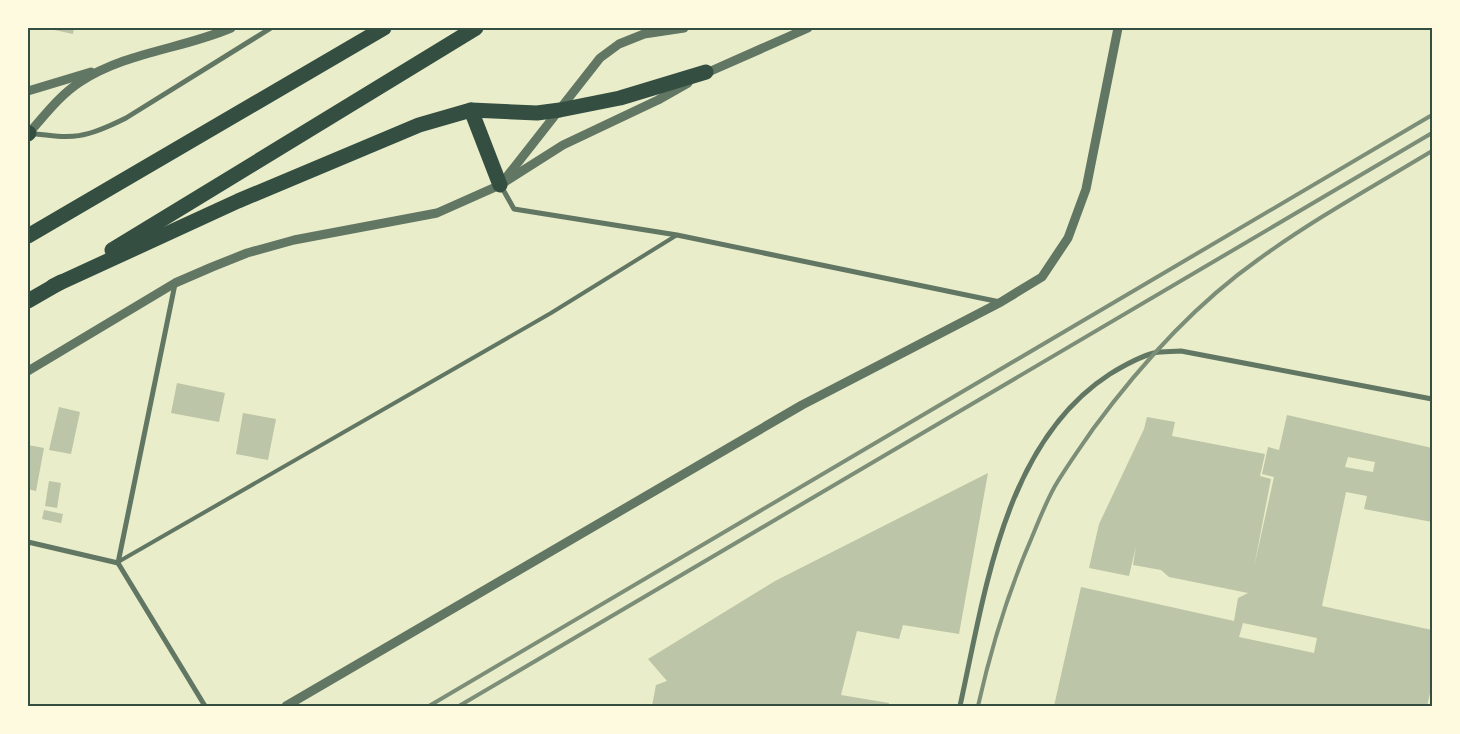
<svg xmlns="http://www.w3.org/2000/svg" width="1460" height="734" font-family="Inter,sans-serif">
<rect width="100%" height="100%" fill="#e9edc9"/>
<g fill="#bcc5a7" fill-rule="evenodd">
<path d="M45,28H74L73,34Z"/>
<path d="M177,383L225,393L219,422L171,413Z"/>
<path d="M59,407L80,412L71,454L49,450Z"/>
<path d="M243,413L276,419L268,460L236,454Z"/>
<path d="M1287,415L1432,448V522L1364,509L1367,496L1346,492L1322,606L1432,630V685L1427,706H1054L1081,587L1234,621L1238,598L1248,593L1169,577L1161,570L1133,565L1136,546L1129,576L1089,568L1099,524L1144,429L1147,417L1175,422L1172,436L1265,454L1260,476L1271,479L1254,567L1274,477L1262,474L1268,447L1279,450ZM1348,457L1375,462L1373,472L1345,467ZM1243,623L1317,638L1314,653L1239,637Z"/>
<path d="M28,445L44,448L36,491L28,489Z"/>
<path d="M988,473L959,634L903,625L899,639L857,631L841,695L889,703L888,706H652L656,685L667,681L648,659L775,581Z"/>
<path d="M49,481L61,483L57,508L45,506Z"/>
<path d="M44,510L63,514L61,523L42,519Z"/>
</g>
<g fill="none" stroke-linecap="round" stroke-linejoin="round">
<path stroke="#617663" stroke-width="4" d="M118,562L551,313L677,235"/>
<g stroke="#617663" stroke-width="5">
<path d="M29,133C75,139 84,139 126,118L271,28"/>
<path d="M501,186L514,209L677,235L1000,302"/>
<path d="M175,284L118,563L205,706"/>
<path d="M28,542L118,563"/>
<path d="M960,706C985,593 1004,442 1110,374C1123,366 1139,357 1154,353C1163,351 1172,352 1181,351L1432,399"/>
</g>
<g stroke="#617663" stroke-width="9">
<path d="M704,74L808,28"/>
<path d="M28,91L91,72"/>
<path d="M29,133C45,115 60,95 80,82C126,52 182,49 231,28"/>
<path d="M505,179L600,58L619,44L644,34L684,28"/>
<path d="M28,371L175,283L212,267L247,253L294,240L437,213L500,185L563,145L658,100L688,83"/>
<path d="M286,706L802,405L1001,302L1042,277L1068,238L1086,189L1118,28"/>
</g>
<g stroke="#344e41" stroke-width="15">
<path d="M471,110L537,113L560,110L620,98L706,72"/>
<path d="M28,134L29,133"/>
<path d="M28,236L384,28"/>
<path d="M112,250L476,28"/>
<path d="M53,286L238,201L419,125L471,110L500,185"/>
<path d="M28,301L61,282"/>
</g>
<g stroke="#7c8e77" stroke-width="4">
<path d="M429,706L1432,115"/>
<path d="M459,706L1432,133"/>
<path d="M978,706C991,648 1008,592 1032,537C1039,520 1046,502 1055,486C1067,466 1080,448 1093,429C1140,365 1194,305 1259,259C1314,219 1374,186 1432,151"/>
</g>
</g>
<rect width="1460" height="734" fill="none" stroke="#fefae0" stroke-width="58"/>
<rect x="29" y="29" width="1402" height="676" fill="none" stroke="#344e41" stroke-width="2"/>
</svg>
